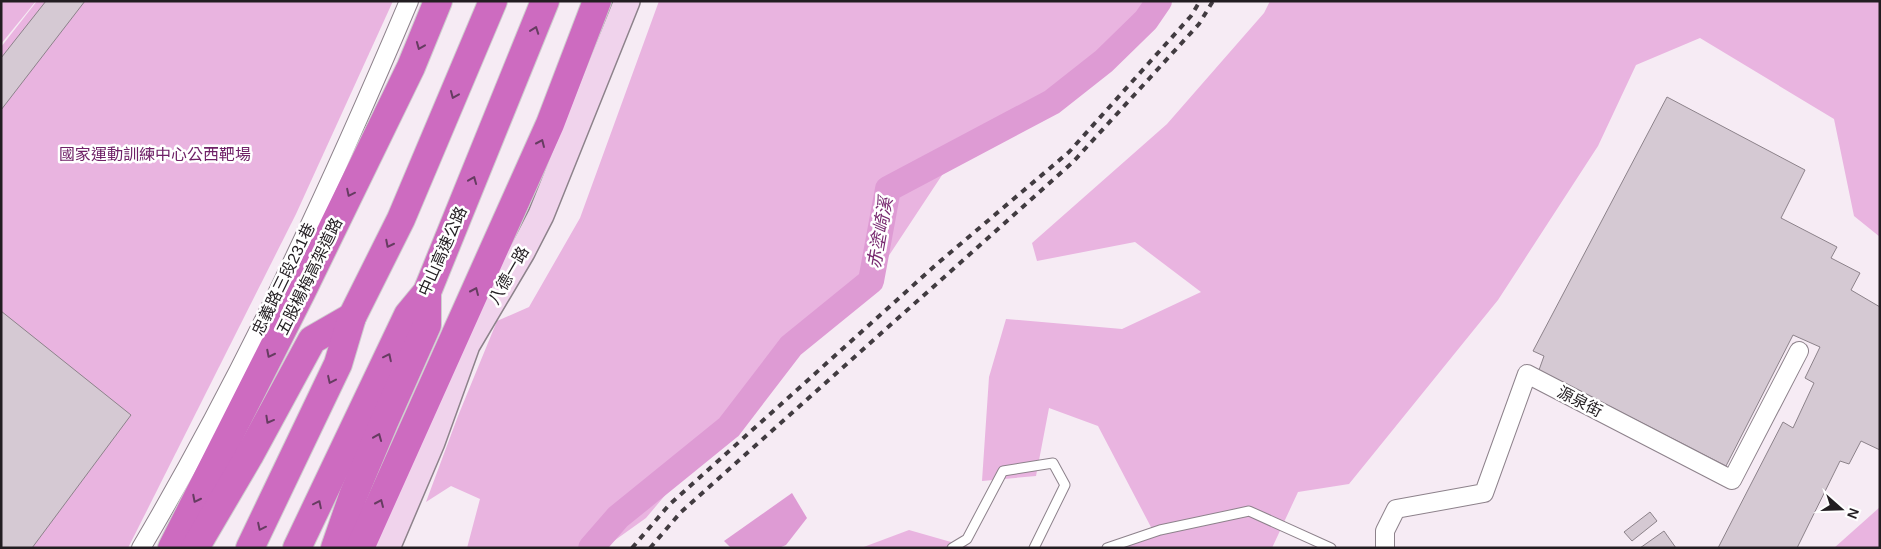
<svg xmlns="http://www.w3.org/2000/svg" width="1881" height="549" font-family="Helvetica,'Noto Sans TC',sans-serif">
<rect width="100%" height="100%" fill="#f6ebf4"/>
<g fill="#e9b4e0">
<path d="M1,1H36L1,44Z"/>
<path d="M37,1H393L296,214L128,548H1V47Z"/>
<path d="M659,1H1150L1112,57L950,163L884,263L734,413L646,518L604,548H467L480,499L451,486L426,502L458,416L497,321L529,307L580,218Z"/>
<path d="M1270,1H1880V237L1854,216L1834,119L1700,38L1636,65L1598,146L1498,300L1349,484L1298,492L1272,548H1123L1152,529L1098,426L1049,408L1036,476L982,481L989,377L1006,319L1122,329L1201,292L1135,242L1037,261L1032,243L1167,124L1264,13Z"/>
<path d="M1880,507V548H1834Z"/>
<path d="M909,530L972,548H861Z"/>
</g>
<path fill="#de9bd4" d="M792,493L807,518L786,545L779,548H731L724,541Z"/>
<g fill="none" stroke-linecap="round" stroke-linejoin="round">
<path stroke="#de9bd4" stroke-width="26" d="M591,548L618,517L729,427L791,346L871,281L888,189L1052,102L1104,61L1146,20L1159,1"/>
</g>
<g fill="#d5c9d3" stroke="#8c828a">
<path d="M46,1H85L1,110V58Z"/>
<path d="M1667,97L1805,170L1781,218L1837,247L1831,258L1860,273L1851,290L1880,307V450L1861,441L1849,464L1840,461L1797,548H1718L1783,422L1793,428L1814,383L1805,378L1820,347L1793,335L1726,466L1539,370L1544,356L1533,351Z"/>
<path d="M1,311L131,415L32,548H1Z"/>
<path d="M1650,512L1657,521L1632,541L1624,532Z"/>
<path d="M1664,531L1676,548H1640Z"/>
</g>
<g fill="none" stroke-linecap="round" stroke-linejoin="round">
<defs>
<g id="lane">
<path d="M952,548L967,539L1003,471L1053,463L1065,485L1034,548"/>
<path d="M1107,548L1160,530L1249,511L1331,548"/>
</g>
<g id="street">
<path d="M141,548C244,374 330,188 409,1"/>
<path d="M1385,548V531L1396,509L1484,493L1527,374L1732,480L1799,351"/>
</g>
<path id="secondary" d="M387,548L432,442L467,345L522,252L541,215L627,1"/>
<g id="highway">
<path d="M172,548L302,291L411,67L438,1"/>
<path d="M195,548L249,456L312,340L352,317"/>
<path d="M250,548L338,364L352,317L401,219L493,1"/>
<path d="M297,548L408,315L427,292L545,1"/>
<path d="M335,548L353,496L384,422L427,325V292"/>
<path d="M360,548L550,124L597,1"/>
</g>
</defs>
<use href="#lane" stroke="#8d828b" stroke-width="11"/>
<use href="#street" stroke="#8d828b" stroke-width="20"/>
<use href="#secondary" stroke="#8d828b" stroke-width="28"/>
<use href="#highway" stroke="#cecdce" stroke-width="30"/>
<use href="#lane" stroke="#fff" stroke-width="9"/>
<use href="#street" stroke="#fff" stroke-width="18"/>
<use href="#secondary" stroke="#f0d3ec" stroke-width="25"/>
<use href="#highway" stroke="#cd6bc0" stroke-width="28"/>
<g stroke="#413b40" stroke-width="4" stroke-dasharray="6 6" stroke-linecap="butt">
<path d="M632,548L669,505L938,263L1069,152L1191,16L1200,1"/>
<path d="M650,548L681,512L1073,162L1199,24L1213,1"/>
</g>
</g>
<defs><path id="oneway-chevron" d="M-2-3.5L2.5 0L-2 3.5" fill="none" stroke-width="1.6" stroke-linecap="round" stroke-linejoin="round" transform="scale(1.25)"/></defs>
<g stroke="#663c61">
<use href="#oneway-chevron" transform="translate(535 30) rotate(-70)"/>
<use href="#oneway-chevron" transform="translate(420 46) rotate(112)"/>
<use href="#oneway-chevron" transform="translate(454 95) rotate(113)"/>
<use href="#oneway-chevron" transform="translate(541 143) rotate(-66)"/>
<use href="#oneway-chevron" transform="translate(473 180) rotate(-68)"/>
<use href="#oneway-chevron" transform="translate(350 193) rotate(116)"/>
<use href="#oneway-chevron" transform="translate(389 244) rotate(117)"/>
<use href="#oneway-chevron" transform="translate(475 291) rotate(-66)"/>
<use href="#oneway-chevron" transform="translate(270 354) rotate(117)"/>
<use href="#oneway-chevron" transform="translate(388 357) rotate(-64)"/>
<use href="#oneway-chevron" transform="translate(331 380) rotate(115)"/>
<use href="#oneway-chevron" transform="translate(269 420) rotate(119)"/>
<use href="#oneway-chevron" transform="translate(378 437) rotate(-68)"/>
<use href="#oneway-chevron" transform="translate(196 499) rotate(117)"/>
<use href="#oneway-chevron" transform="translate(380 503) rotate(-66)"/>
<use href="#oneway-chevron" transform="translate(318 504) rotate(-64)"/>
<use href="#oneway-chevron" transform="translate(261 527) rotate(116)"/>
</g>
<g text-anchor="middle" stroke-width="5" stroke-linejoin="round" paint-order="stroke">
<g font-size="16" fill="#6f2167" stroke="#fff">
<text x="155" y="160">國家運動訓練中心公西靶場</text>
</g>
<g font-size="16" fill="#221d21" stroke="#fff">
<text transform="translate(442 251) rotate(-66)" y="6">中山高速公路</text>
<text transform="translate(508 275) rotate(-60)" y="6">八德一路</text>
<text transform="translate(309 276) rotate(-64)" y="6">五股楊梅高架道路</text>
<text transform="translate(283 279) rotate(-64)" y="6">忠義路三段231巷</text>
<text transform="translate(1580 401) rotate(27)" y="6">源泉街</text>
</g>
<g font-size="18" font-style="italic" fill="#782a70" stroke="#fff">
<text transform="translate(880 233) rotate(-80)" y="6">赤塗崎溪</text>
</g>
</g>
<rect width="1881" height="549" fill="none" stroke="#221d21" stroke-width="5"/>
<g transform="translate(1841 509) rotate(110)" stroke="#ffffff" stroke-width="4" paint-order="stroke">
<path d="M0-4L9 19L0 12L-9 19Z" fill="#221d21"/>
<text y="-8" font-size="14" font-weight="bold" text-anchor="middle" fill="#221d21">N</text>
</g>
</svg>
